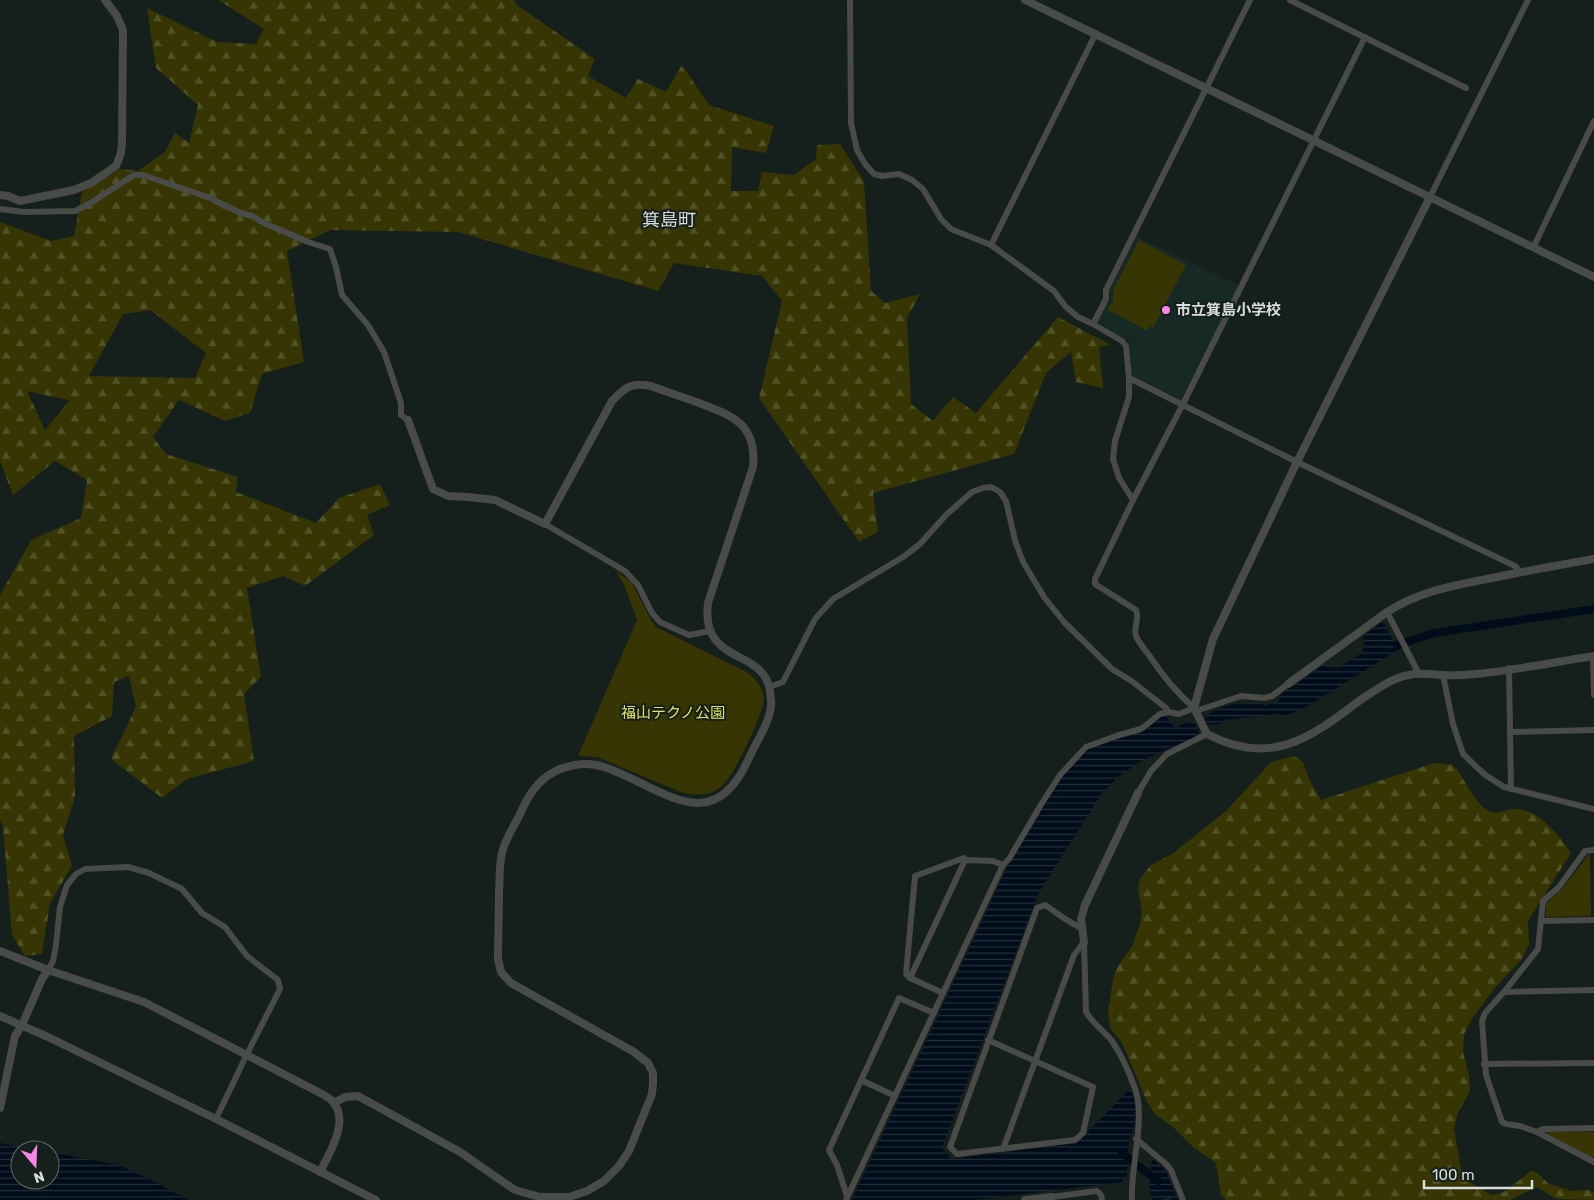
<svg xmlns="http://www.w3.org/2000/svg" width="1594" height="1200" font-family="Rubik,'Noto Sans JP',sans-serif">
<defs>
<pattern id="forest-firs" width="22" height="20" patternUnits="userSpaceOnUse" patternTransform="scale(1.25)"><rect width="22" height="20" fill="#363503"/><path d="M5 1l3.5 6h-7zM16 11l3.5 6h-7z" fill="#525227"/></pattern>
<pattern id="water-rules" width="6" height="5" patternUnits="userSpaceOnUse" patternTransform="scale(1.25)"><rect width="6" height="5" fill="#000c1a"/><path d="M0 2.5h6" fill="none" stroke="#242f3b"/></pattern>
</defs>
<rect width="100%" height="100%" fill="#151f1b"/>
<path fill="#172924" d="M1136,236L1240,286L1181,400L1133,377L1131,370L1130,342L1098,323L1097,321L1110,300V290Z"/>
<g fill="url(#forest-firs)" fill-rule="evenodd">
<path d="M218,0H514L517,5L595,59L588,76L626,98L638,79L666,92L682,65L709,105L774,126L766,153L732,147L731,191H758L762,172L794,175L816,159L817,145L840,144L864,181L871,291L885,303L920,294L907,318L911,404L933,421L953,397L976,413L1058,317L1111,345L1099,347L1103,388L1076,382L1071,352L1046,373L1014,454L873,493L878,532L859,542L759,398L782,301L762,276L674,263L658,291L458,232L330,230L287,251L304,362L262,374L250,413L225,421L179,400L153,437L166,454L238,477L236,492L316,523L339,498L380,484L390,505L367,515L374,535L305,586L283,576L247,588L261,677L244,694L254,761L187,779L162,798L111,759L136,707L129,676L114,682L112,716L74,736L75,797L63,835L72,866L50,903L42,954L25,956L12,935L3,827L0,820V595L31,540L81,518L87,480L55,461L13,495L0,461V222L51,241L74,236L82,192L120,169L138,171L165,152L175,133L189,143L198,105L156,68L147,8L217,42L256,44L264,29ZM150,310L206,353L195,378L89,376L123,314ZM27,391L68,400L69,401L45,430Z"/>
<path d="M1294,756L1303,762L1309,779L1321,800L1434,763L1452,765L1456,768C1463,778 1478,807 1489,811C1498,815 1506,809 1515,809C1537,808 1560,836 1571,853L1528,921L1529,944L1522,959L1493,990L1472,1019L1464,1034L1463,1052L1469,1075L1470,1092L1458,1112L1454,1128L1461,1170L1471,1183L1492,1195L1504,1192L1531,1171L1536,1172L1549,1184L1572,1191L1589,1190L1594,1193V1200L1556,1199L1537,1187L1510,1200H1226L1221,1195L1216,1163L1193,1147L1173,1127L1155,1114L1146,1100L1122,1042L1111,1030L1108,1014L1113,978L1118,966L1132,946L1140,924L1142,912L1138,890L1140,879L1151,865L1172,854L1226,811L1271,762Z"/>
</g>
<g fill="#363503">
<path d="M1139,240L1186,265L1153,328L1150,326L1147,331L1107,309L1113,301V290Z"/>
<path d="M616,571L632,583L650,618L656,627L745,671C754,677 763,686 764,698C764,713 739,763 730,776C725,783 718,791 710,793C701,796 691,794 683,793L597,757L578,756L637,620L625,587Z"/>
<path d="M1589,854L1590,856L1591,914L1590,916L1546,917V904L1563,888Z"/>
<path d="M1548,1131L1594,1132V1157L1592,1158L1547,1136Z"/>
</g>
<g fill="url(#water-rules)">
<path d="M1383,621L1394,642L1399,641L1401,648L1306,707L1285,716L1278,714L1224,720L1221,724L1207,725L1204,719C1217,703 1242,703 1261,703L1264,706L1279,701L1280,695L1323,665L1337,668L1362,653L1365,642L1363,636Z"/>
<path d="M1161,716H1166L1175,728L1188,722L1195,724L1199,733L1196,737L1139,762L1117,778L1102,793L1038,894L942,1148L951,1159L1077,1143L1131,1088L1135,1103L1134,1128L1129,1141L1127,1175L1123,1178V1182L974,1200H852L1009,863L1047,799L1064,774L1086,749L1146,730Z"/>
<path d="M0,1143L38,1150H20V1180H50V1152L119,1165L153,1181L188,1200H0Z"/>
<path d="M1152,1158L1166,1171L1178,1200H1171L1170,1197L1161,1200H1152L1149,1184Z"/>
</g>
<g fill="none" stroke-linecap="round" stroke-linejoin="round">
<g stroke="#000c1a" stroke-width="8">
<path d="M1397,645L1434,633L1594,609"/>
<path d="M1122,1153L1158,1181"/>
</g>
<g stroke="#484b47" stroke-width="6">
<path d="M1290,0L1466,88"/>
<path d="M1430,197L1528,0"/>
<path d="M0,209L24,212L75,211L89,204L134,175H143L213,199L217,202L241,213L252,216L264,223L308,242L330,249L336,267L342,295L368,325L384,352L401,403V415L408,420"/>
<path d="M991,245L1096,33"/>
<path d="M1534,246L1594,121"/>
<path d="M1093,324L1106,299V290L1250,0"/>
<path d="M1129,378L1297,462L1515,566L1520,572"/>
<path d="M1133,500L1183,404L1365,37"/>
<path d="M545,524L625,571L638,585L652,613L660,622L689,635L710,631"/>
<path d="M1387,612L1419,674"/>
<path d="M1593,657L1594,695"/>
<path d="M1509,668L1511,789"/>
<path d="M1443,675L1453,724L1463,754L1484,774L1504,787L1594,809"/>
<path d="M769,687L783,682L815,619L833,599L903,557L920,544L946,515L972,492L983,488L991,487L1000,492L1006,501L1015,540L1023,562L1044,597L1064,622L1112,669L1133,682L1166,708L1168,712"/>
<path d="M1196,711L1241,696L1264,698L1272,696L1288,684"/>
<path d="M1511,732L1594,730"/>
<path d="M1138,793L1151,771L1167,754L1207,734"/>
<path d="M1594,850L1585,851L1559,887L1543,901L1538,949L1504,992L1485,1013L1482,1021L1486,1075L1502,1122L1506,1124L1520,1126L1537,1132L1594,1162"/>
<path d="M1541,921L1594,920"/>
<path d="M1084,942L1086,1012C1093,1024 1104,1031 1112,1041C1120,1053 1129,1072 1134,1086C1147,1116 1130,1167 1132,1200"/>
<path d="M48,970L53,961L56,945L60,907L67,885L76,874L85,869L128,867L149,873L182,889L202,913L225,927L247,956L278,980L280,989L246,1056L216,1119"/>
<path d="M910,978L906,974L915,876L964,858L965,860"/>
<path d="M1504,992L1594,990"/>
<path d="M943,993L910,978L965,860L993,861L1003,865"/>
<path d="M988,1040L1093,1087L1083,1133L1075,1140L957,1154L950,1147L1037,908L1045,905C1058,913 1068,923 1082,928"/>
<path d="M1484,1064L1594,1063"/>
<path d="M861,1080L895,1096"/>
<path d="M1537,1132L1543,1129L1594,1128"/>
<path d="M1136,1139L1166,1164L1171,1170L1183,1200"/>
<path d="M1003,1149L1074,955L1084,942"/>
<path d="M847,1196L837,1165L829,1150L899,998L934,1013"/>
<path d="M1051,1197L1097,1191L1101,1195L1102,1200"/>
<path d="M846,1200L1003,865L1009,859L1042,803L1060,775L1086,747L1119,735L1141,729L1160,714L1168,712L1179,714L1194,708C1176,692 1162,675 1149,655C1144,649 1139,643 1136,636C1133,627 1140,618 1136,610L1095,584V579L1133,500L1119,478L1113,459L1115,441L1129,397V378L1126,346L1122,341L1093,324L1078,317L1065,306L1054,291L991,245L951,229L941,219L923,189L912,180L899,174L882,176L874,174L865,164L857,150L851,123L850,0"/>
</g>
<g stroke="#484b47" stroke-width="8">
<path d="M1025,0L1594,277"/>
<path d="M0,195L8,196L20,201L74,190L91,183L116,166L121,153L122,143L123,30L117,16L105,0"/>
<path d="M1430,197L1297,462L1213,639L1194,708L1207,734C1270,767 1309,739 1359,701C1374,691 1391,678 1409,675C1420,672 1432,675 1443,675C1455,676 1466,675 1477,674C1516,670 1555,662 1594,656"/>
<path d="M1288,684L1387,612C1419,591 1456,585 1492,578C1526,571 1560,565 1594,559"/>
<path d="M1084,942L1081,919L1085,905L1138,793"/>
<path d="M0,951L48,970L144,1002L324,1095C327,1097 331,1099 333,1102C350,1121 329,1154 320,1172"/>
<path d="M0,1016L48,1037L216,1119L376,1200"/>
<path d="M334,1103L345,1097L358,1096L460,1152L515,1190L540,1197H569L587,1191L604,1181L619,1166L629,1151L652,1094L653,1083V1073L648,1063L634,1052L511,983L501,972L498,959C498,936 499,914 499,891C500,879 499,865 502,853C505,839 515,825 521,812C529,793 540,777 560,769C574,764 590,762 604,767C661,786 712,842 749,758C756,742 769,724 771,706C772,701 770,696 770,691C764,647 700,666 708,603L753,467C757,424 733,416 699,403C683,397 667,392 651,386C632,382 625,387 612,401L545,524L495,500L468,497L448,496L433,489L408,420"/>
<path d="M0,1108L15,1036L22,1025L42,979L48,970"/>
<path d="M1025,1200L1051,1197L1050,1200"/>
</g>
</g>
<circle fill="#fb87e5" stroke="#151f1b" stroke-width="2" cx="1166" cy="310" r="5"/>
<g text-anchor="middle" stroke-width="4" stroke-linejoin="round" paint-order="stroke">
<g font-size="15" font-weight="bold" fill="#d7dedc" stroke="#151f1b" text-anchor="start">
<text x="1176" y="315">市立箕島小学校</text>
</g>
<g font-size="15" fill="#e0e06a" stroke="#151f1b">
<text x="673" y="718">福山テクノ公園</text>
</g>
<g font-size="18" fill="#d7dedc" stroke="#151f1b">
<text x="669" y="226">箕島町</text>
</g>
</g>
<g transform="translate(35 1165) rotate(161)"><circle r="24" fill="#151f1b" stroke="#636b68"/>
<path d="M0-4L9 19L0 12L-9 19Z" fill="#fb87e5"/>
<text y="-8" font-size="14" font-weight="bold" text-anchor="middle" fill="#d7dedc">N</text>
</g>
<path d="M1424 1180v8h108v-8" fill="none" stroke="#d7dedc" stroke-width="2.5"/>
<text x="1432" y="1180" font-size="15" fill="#d7dedc" stroke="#151f1b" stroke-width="4" paint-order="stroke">100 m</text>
</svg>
